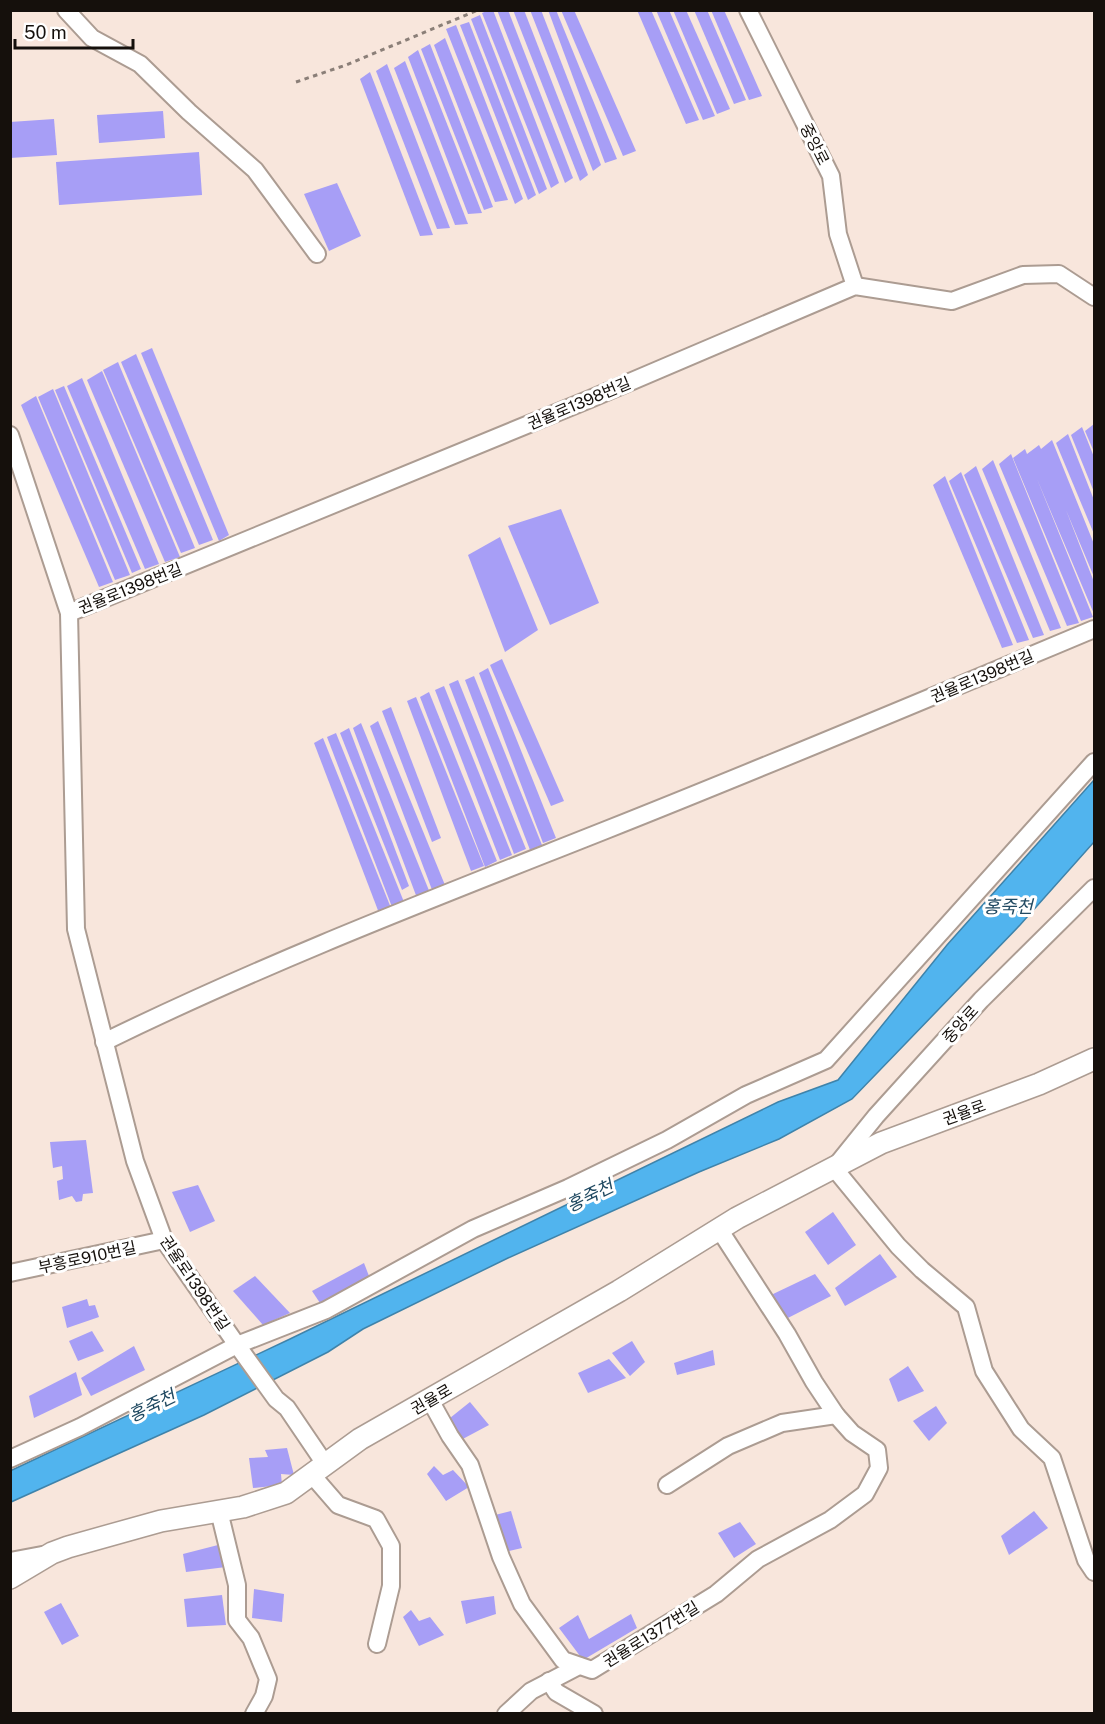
<svg xmlns="http://www.w3.org/2000/svg" width="1105" height="1724" font-family="'Public Sans','Noto Sans KR',sans-serif">
<rect width="100%" height="100%" fill="#f8e6dc"/>
<path fill="#51b4ee" stroke="#3f83aa" stroke-width="1.5" d="M1094,780V842L1020,925L852,1099L779,1139L699,1172L508,1258L363,1329L328,1352L204,1415L11,1502L10,1471L290,1339L778,1102L838,1080L947,945Z"/>
<g fill="#a79ef6">
<path d="M489,10H493L559,183L551,188L482,13Z"/>
<path d="M497,10H508L573,178L565,183Z"/>
<path d="M513,10H524L588,175L580,181Z"/>
<path d="M530,10H541L601,165L593,171Z"/>
<path d="M548,10H556L617,159L605,163Z"/>
<path d="M561,10H574L636,151L623,156Z"/>
<path d="M637,10H651L699,120L686,124Z"/>
<path d="M656,10H669L715,116L703,120Z"/>
<path d="M673,10H686L730,109L717,114Z"/>
<path d="M694,10H707L746,100L734,104Z"/>
<path d="M711,10H724L762,96L749,100Z"/>
<path d="M480,15L547,189L539,194L471,19Z"/>
<path d="M469,22L536,195L528,200L460,25Z"/>
<path d="M456,25L523,199L515,204L446,29Z"/>
<path d="M445,38L508,200L495,202L434,45Z"/>
<path d="M430,44L493,207L484,210L421,49Z"/>
<path d="M418,50L482,213L468,214L408,57Z"/>
<path d="M405,61L468,224L455,225L394,68Z"/>
<path d="M387,64L450,228L437,229L376,71Z"/>
<path d="M370,72L433,235L420,236L360,79Z"/>
<path d="M163,111L165,138L99,143L97,115Z"/>
<path d="M54,119L57,155L10,158V122Z"/>
<path d="M199,152L202,195L59,205L56,162Z"/>
<path d="M337,183L361,236L329,251L304,194Z"/>
<path d="M152,348L229,535L219,541L141,353Z"/>
<path d="M136,354L213,540L199,545L121,362Z"/>
<path d="M118,362L195,548L181,553L103,370Z"/>
<path d="M102,371L180,557L165,562L87,380Z"/>
<path d="M82,378L159,564L145,569L67,386Z"/>
<path d="M64,386L141,569L132,573L55,390Z"/>
<path d="M53,389L130,575L115,580L38,397Z"/>
<path d="M36,396L113,582L99,587L21,405Z"/>
<path d="M1094,424V452L1085,431Z"/>
<path d="M1082,427L1094,457V492L1071,435Z"/>
<path d="M1068,434L1094,500V534L1056,443Z"/>
<path d="M1052,440L1094,544V577L1066,510L1094,582V614L1037,479L1093,617L1081,621L1013,458L1025,449L1027,454L1039,445L1041,449Z"/>
<path d="M1011,454L1079,623L1067,626L999,464Z"/>
<path d="M993,460L1061,628L1050,631L982,469Z"/>
<path d="M976,466L1044,635L1033,638L964,475Z"/>
<path d="M961,472L1029,640L1017,643L949,481Z"/>
<path d="M945,476L1013,645L1002,648L933,485Z"/>
<path d="M561,509L599,603L550,625L508,526Z"/>
<path d="M500,537L538,630L505,652L468,555Z"/>
<path d="M502,659L564,801L551,806L490,665Z"/>
<path d="M488,668L556,838L543,843L479,673Z"/>
<path d="M474,676L542,845L530,850L465,680Z"/>
<path d="M458,680L526,849L514,854L449,684Z"/>
<path d="M444,686L512,855L500,860L435,690Z"/>
<path d="M429,692L497,861L485,867L420,697Z"/>
<path d="M416,697L484,866L471,871L407,701Z"/>
<path d="M391,707L441,838L432,842L382,711Z"/>
<path d="M378,721L447,890L434,895L370,726Z"/>
<path d="M361,723L430,893L417,898L353,728Z"/>
<path d="M349,728L409,886L402,890L340,733Z"/>
<path d="M336,733L404,902L392,907L327,737Z"/>
<path d="M323,738L391,908L379,913L314,743Z"/>
<path d="M86,1140L93,1193L83,1194L82,1201L76,1202L72,1196L59,1200L57,1181L63,1179L62,1166L53,1168L50,1142Z"/>
<path d="M198,1185L215,1221L190,1232L172,1192Z"/>
<path d="M833,1212L856,1245L828,1265L805,1232Z"/>
<path d="M880,1254L897,1277L845,1306L835,1288Z"/>
<path d="M364,1263L369,1276L320,1303L312,1291Z"/>
<path d="M815,1274L831,1296L782,1321L771,1295Z"/>
<path d="M255,1276L290,1313L263,1325L233,1291Z"/>
<path d="M87,1299L89,1306L95,1305L99,1317L67,1328L62,1307Z"/>
<path d="M92,1331L104,1351L78,1361L69,1341Z"/>
<path d="M632,1341L645,1362L630,1376L612,1353Z"/>
<path d="M134,1346L145,1370L91,1396L81,1378Z"/>
<path d="M713,1350L715,1365L677,1375L674,1363Z"/>
<path d="M609,1359L626,1378L588,1393L578,1373Z"/>
<path d="M908,1366L924,1391L898,1402L889,1379Z"/>
<path d="M76,1372L82,1395L34,1418L29,1396Z"/>
<path d="M470,1402L489,1425L459,1441L450,1418Z"/>
<path d="M936,1406L947,1423L929,1441L913,1421Z"/>
<path d="M287,1448L294,1475L281,1474L282,1485L253,1488L249,1458L268,1457L265,1450Z"/>
<path d="M434,1466L443,1475L453,1470L469,1487L446,1501L427,1474Z"/>
<path d="M511,1511L522,1548L509,1551L495,1515Z"/>
<path d="M1034,1511L1048,1528L1009,1555L1001,1536Z"/>
<path d="M740,1522L756,1544L734,1558L718,1533Z"/>
<path d="M218,1545L226,1567L186,1572L183,1554Z"/>
<path d="M254,1589L284,1594L282,1622L252,1618Z"/>
<path d="M222,1595L226,1625L187,1627L184,1599Z"/>
<path d="M494,1596L496,1614L466,1624L461,1601Z"/>
<path d="M61,1603L79,1636L62,1645L44,1612Z"/>
<path d="M411,1610L419,1621L430,1617L444,1635L419,1646L403,1617Z"/>
<path d="M631,1614L637,1628L583,1660L559,1628L578,1615L589,1639Z"/>
</g>
<g fill="none" stroke-linecap="round" stroke-linejoin="round">
<defs>
<g id="minor">
<path d="M66,10L92,38L140,64L189,112L255,170L317,254"/>
<path d="M748,10L831,176L838,234L855,286"/>
<path d="M10,435L69,613L76,929L135,1161L164,1240L237,1345L276,1399L287,1408L325,1464"/>
<path d="M69,613L590,399L855,286L952,301L1023,275L1059,274L1094,297"/>
<path d="M1094,888L981,1000L876,1116L834,1168L898,1246L922,1270L966,1307L984,1371L1021,1429L1052,1458L1086,1560L1094,1572"/>
<path d="M104,1042C267,962 437,897 606,830C770,765 932,697 1094,629"/>
<path d="M10,1273L164,1240"/>
<path d="M430,1400L450,1436L470,1465L501,1557L522,1604L563,1660L592,1670L716,1594L758,1559L830,1520L865,1494L879,1468L877,1450L852,1433L836,1415L814,1382L787,1334L719,1229"/>
<path d="M10,1459L80,1427L237,1345L326,1310L473,1229L568,1188L667,1140L746,1095L826,1060L1094,762"/>
<path d="M312,1475L338,1505L376,1519L391,1546V1586L377,1644"/>
<path d="M667,1485L728,1446L782,1423L836,1415"/>
<path d="M219,1511L237,1585V1620L251,1638L268,1679L264,1696L254,1714"/>
<path d="M10,1561L42,1555"/>
<path d="M549,1681L556,1692L594,1714"/>
<path d="M506,1714L531,1691L579,1666"/>
</g>
<path id="major" d="M10,1578L52,1553L68,1547L161,1521L243,1507L286,1493L360,1439L619,1291L737,1218L881,1143L1039,1084L1094,1059"/>
</defs>
<use href="#minor" stroke="#ac9c92" stroke-width="20"/>
<use href="#major" stroke="#ac9c92" stroke-width="24"/>
<path stroke="#8b7f78" stroke-width="3" stroke-dasharray="4.5 4.5" stroke-linecap="butt" d="M296,82L346,65L478,10"/>
<use href="#minor" stroke="#fff" stroke-width="16"/>
<use href="#major" stroke="#fff" stroke-width="21"/>
</g>
<g text-anchor="middle" stroke-width="6" stroke-linejoin="round" paint-order="stroke">
<g font-size="16" fill="#15100c" stroke="#fff">
<text transform="translate(815 144) rotate(63)" y="6">중앙로</text>
<text transform="translate(579 403) rotate(-23)" y="6">권율로1398번길</text>
<text transform="translate(130 588) rotate(-22)" y="6">권율로1398번길</text>
<text transform="translate(982 676) rotate(-23)" y="6">권율로1398번길</text>
<text transform="translate(960 1024) rotate(-48)" y="6">중앙로</text>
<text transform="translate(964 1112) rotate(-20)" y="6">권율로</text>
<text transform="translate(87 1257) rotate(-12)" y="6">부흥로910번길</text>
<text transform="translate(195 1283) rotate(56)" y="6">권율로1398번길</text>
<text transform="translate(431 1399) rotate(-30)" y="6">권율로</text>
<text transform="translate(651 1634) rotate(-32)" y="6">권율로1377번길</text>
</g>
<g font-size="18" font-style="italic" fill="#214a62" stroke="#fff">
<text x="1008" y="913">홍죽천</text>
<text transform="translate(590 1196) rotate(-26)" y="6">홍죽천</text>
<text transform="translate(152 1406) rotate(-26)" y="6">홍죽천</text>
</g>
</g>
<rect width="1105" height="1724" fill="none" stroke="#15100c" stroke-width="24"/>
<path d="M15 39v9h118v-9" fill="none" stroke="#15100c" stroke-width="3"/>
<text x="24" y="39" font-size="18" fill="#15100c" stroke="#ffffff" stroke-width="4.5" paint-order="stroke">50 m</text>
</svg>
